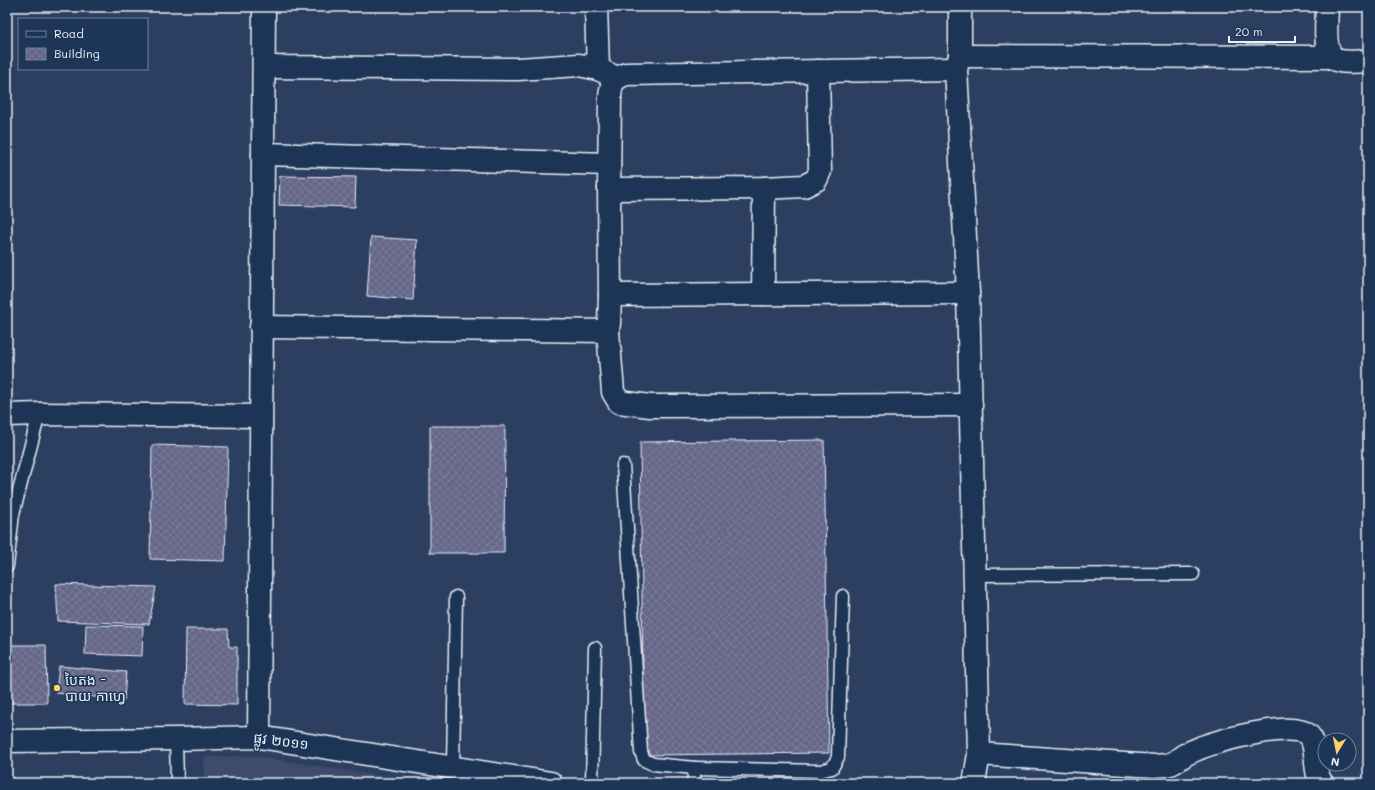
<svg xmlns="http://www.w3.org/2000/svg" width="1375" height="790" font-family="Mali,'Noto Sans Khmer',sans-serif">
<defs>
<pattern id="building-cross-hatch" width="8" height="8" patternUnits="userSpaceOnUse"><rect width="8" height="8" fill="#668"/><path d="M0 0l8 8M0 8l8-8" fill="none" stroke="#7c7c9a"/></pattern>
</defs>
<rect width="100%" height="100%" fill="#2c3f61"/>
<filter id="ink" filterUnits="userSpaceOnUse"><feTurbulence type="fractalNoise" baseFrequency=".025" numOctaves="2"/><feDisplacementMap in="SourceGraphic" scale="8" xChannelSelector="R" yChannelSelector="G"/><feConvolveMatrix kernelMatrix="1 2 1 2 8 2 1 2 1" color-interpolation-filters="sRGB"/></filter>
<g filter="url(#ink)">
<path fill="#3d4b6d" d="M253,756L426,783H205L204,757Z"/>
<g fill="url(#building-cross-hatch)" stroke="#e8f1f8">
<path d="M280,176L356,177L355,207L279,205Z"/>
<path d="M371,237L417,240L413,300L367,296Z"/>
<path d="M430,426H505L504,553H430Z"/>
<path d="M824,440L829,753L644,755L640,442Z"/>
<path d="M152,445L228,447L225,561L150,559Z"/>
<path d="M56,584L156,587L149,624L58,621Z"/>
<path d="M86,625L143,626L142,656L85,654Z"/>
<path d="M186,629H228L229,647H237V705L185,704Z"/>
<path d="M7,645H46L47,703H7Z"/>
<path d="M59,666L126,672L124,700L56,693Z"/>
</g>
<g fill="none" stroke-linecap="round" stroke-linejoin="round">
<defs>
<g id="lane">
<path d="M623,465L641,752L644,760L653,764L695,768"/>
<path d="M7,566L13,514L39,414"/>
<path d="M975,575L1193,574"/>
<path d="M176,739L177,783"/>
<path d="M453,767L456,597"/>
<path d="M592,783L595,648"/>
<path d="M693,783L695,768L820,771L832,768L838,757L843,596"/>
</g>
<g id="street">
<path d="M596,7L598,69"/>
<path d="M960,7V56L956,69L968,293L979,754L974,783"/>
<path d="M1327,7C1327,22 1321,57 1340,61C1348,63 1359,61 1368,61"/>
<path d="M960,56L1332,57"/>
<path d="M264,67L518,69L579,65L598,69L617,78"/>
<path d="M263,154L609,164"/>
<path d="M609,189L764,188L804,186L816,180L820,171L818,71"/>
<path d="M763,294L764,188"/>
<path d="M610,295L609,189L610,98C611,83 612,80 626,74L956,69"/>
<path d="M261,327L608,331L609,323L610,295L968,293"/>
<path d="M608,331L613,392L619,402L650,406L971,405"/>
<path d="M7,415L39,414L260,416"/>
<path d="M979,754L1154,766C1159,765 1165,766 1170,764C1174,763 1179,759 1183,756C1189,752 1196,750 1202,747C1222,740 1291,721 1307,734C1320,744 1312,772 1322,783"/>
</g>
<g id="secondary">
<path d="M259,737L264,7"/>
<path d="M7,741L176,739L259,737L551,783"/>
</g>
</defs>
<use href="#lane" stroke="#e8f1f8" stroke-width="15"/>
<use href="#street" stroke="#e8f1f8" stroke-width="25"/>
<use href="#secondary" stroke="#e8f1f8" stroke-width="25"/>
<use href="#lane" stroke="#1d3557" stroke-width="12"/>
<use href="#street" stroke="#1d3557" stroke-width="22"/>
<use href="#secondary" stroke="#1d3557" stroke-width="22"/>
</g>
</g>
<circle fill="#ffd166" stroke="#1d3557" stroke-width="1.5" cx="57" cy="688" r="4"/>
<g text-anchor="middle" stroke-width="3" stroke-linejoin="round" paint-order="stroke">
<g font-size="14" fill="#e8f1f8" stroke="#1d3557" text-anchor="start">
<text x="65" y="685">បៃតង -<tspan x="65" dy="16">បាយ កាហ្វេ</tspan></text>
</g>
<g font-size="14" fill="#e8f1f8" stroke="#1d3557">
<text transform="translate(281 741) rotate(7)" y="5">ផ្លូវ ២០១១</text>
</g>
</g>
<rect width="1375" height="790" fill="none" stroke="#1d3557" stroke-width="24"/>
<rect x="12" y="12" width="1351" height="766" fill="none" stroke="#e8f1f8" stroke-width="1.5" filter="url(#ink)"/>
<rect x="18" y="18" width="130" height="52" fill="#1d3557" stroke="#6e8097"/>
<rect x="26" y="31" width="20" height="6" fill="#1d3557" stroke="#6e8097"/>
<text x="54" y="38" font-size="12" fill="#e8f1f8">Road</text>
<rect x="26" y="48" width="20" height="12" fill="url(#building-cross-hatch)" stroke="#6e8097"/>
<text x="54" y="58" font-size="12" fill="#e8f1f8">Building</text>
<g transform="translate(1337 752) rotate(190)"><circle r="19" fill="#1d3557" stroke="#6e8097"/>
<path d="M0-3L7 15L0 10L-7 15Z" fill="#ffd166"/>
<text y="-6" font-size="11" font-weight="bold" text-anchor="middle" fill="#e8f1f8">N</text>
</g>
<path d="M1229 36v6h66v-6" fill="none" stroke="#e8f1f8" stroke-width="2"/>
<text x="1235" y="36" font-size="12" fill="#e8f1f8" stroke="#1d3557" stroke-width="3" paint-order="stroke">20 m</text>
</svg>
